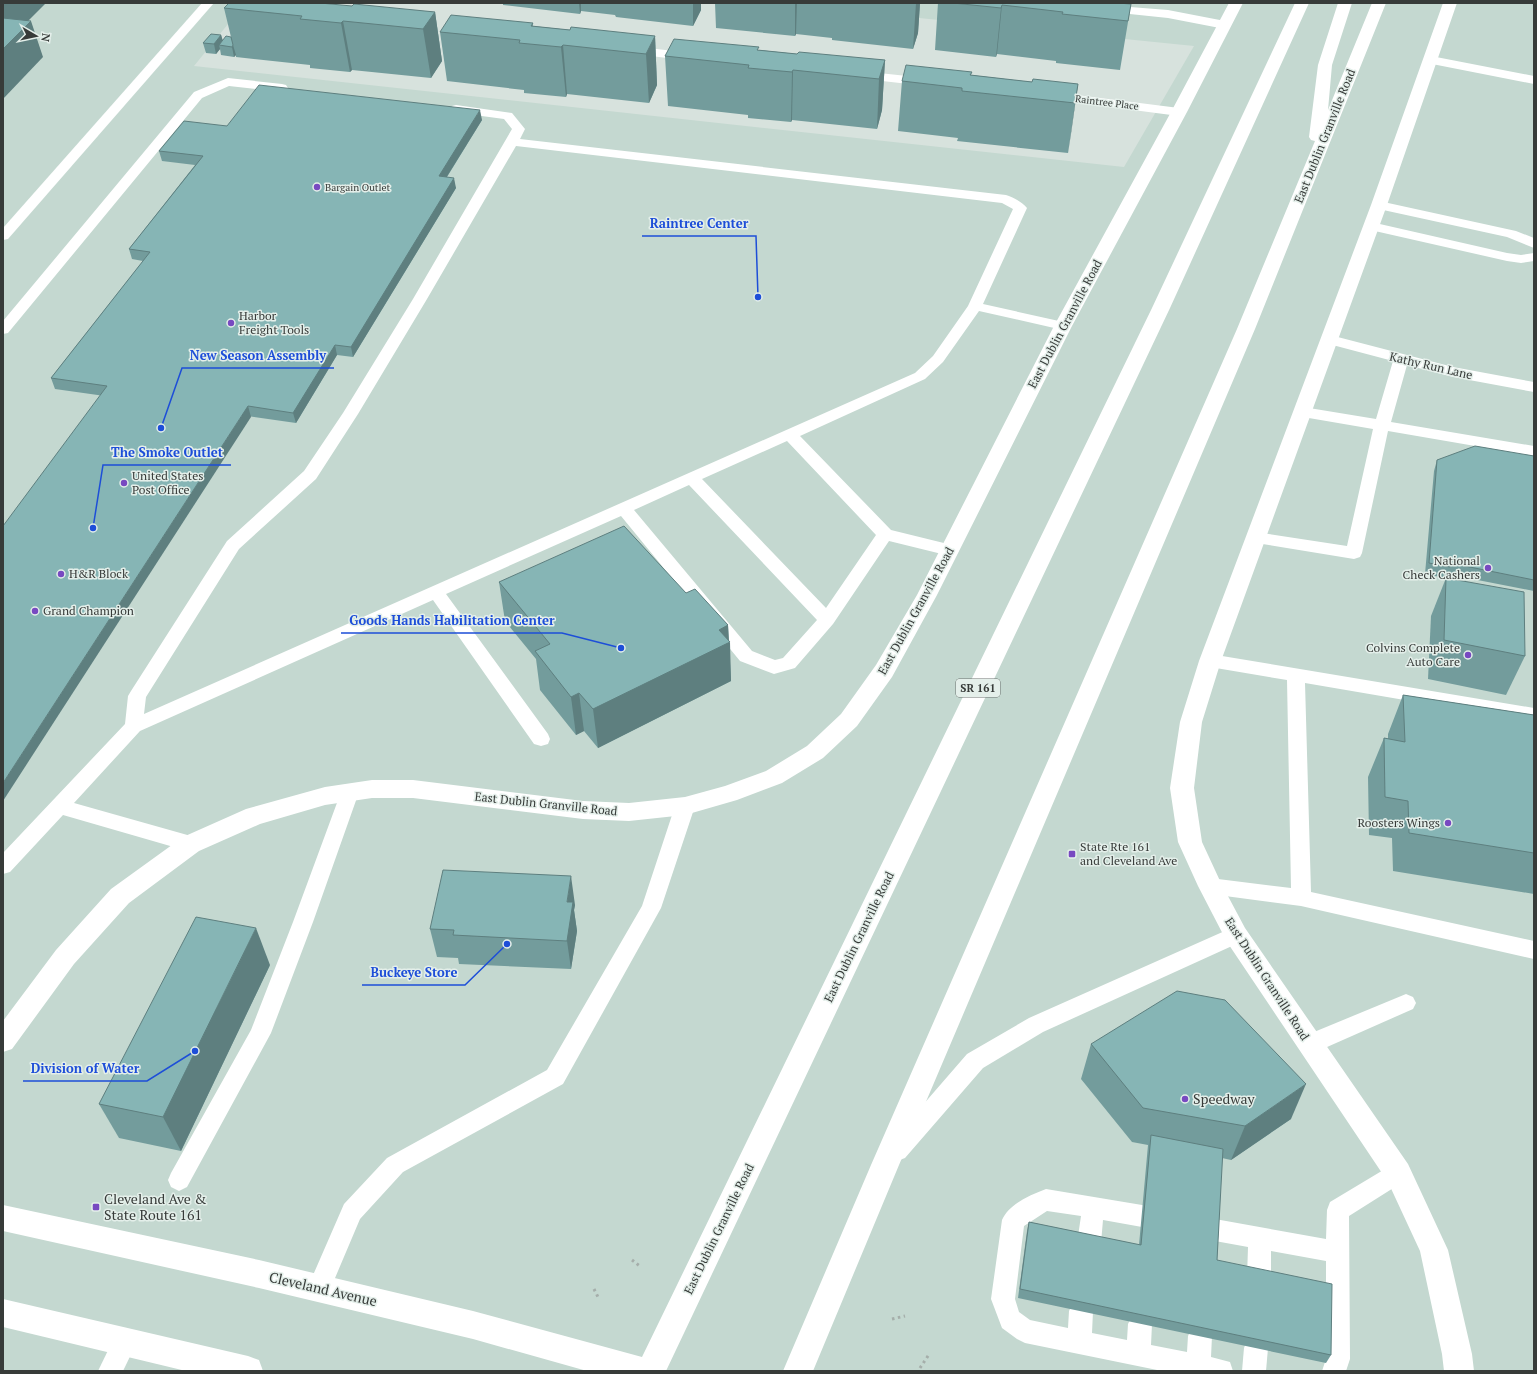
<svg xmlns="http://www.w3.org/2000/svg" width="1537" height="1374" font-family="'PT Serif',serif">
<rect width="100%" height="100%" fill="#d7e2dd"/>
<path fill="#c4d8d0" d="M3,3H245L194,66L1124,167L1194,46L791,5L792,3H1534V1371H3Z"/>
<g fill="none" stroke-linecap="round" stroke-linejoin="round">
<g stroke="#a5aeaa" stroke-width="3" stroke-dasharray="2.5 3.5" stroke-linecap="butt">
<path d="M632,1260L641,1267"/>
<path d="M594,1289L599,1299"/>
<path d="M892,1319L905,1316"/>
<path d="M920,1368L930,1353"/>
</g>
<g fill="#fff" fill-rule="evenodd">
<path d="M202,3H214L8,239L3,240V228Z"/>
<path d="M1105,5L1168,10L1225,21L1229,22L1231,25L1229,28L1225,29L1168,18L1101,11L1099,9L1101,7Z"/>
<path d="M631,46L691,53L695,54L697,57L695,60L691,61L627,53L625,50L627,47Z"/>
<path d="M1431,56L1534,76V84L1427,63L1425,60L1427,57Z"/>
<path d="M860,71L926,78L930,79L932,82L930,85L926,86L856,78L854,75L856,72Z"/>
<path d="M228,78L282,84L286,85L288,88L286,91L282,92L229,86L202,98L8,333L3,334V321L194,92Z"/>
<path d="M1053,92L1179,108L1183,109L1185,112L1183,115L1179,116L1049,99L1047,96L1049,93Z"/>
<path d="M456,105L512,113L525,129L520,139L1006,195C1013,197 1022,202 1027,208L983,304L1068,323L1070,326L1068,329L1063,330L979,311L943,362L925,379L800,436L891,530L956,546L958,550L956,554L950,556L889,541L833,624L795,668L774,674L740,661L621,516L446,594L548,734L550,739L548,744L541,746L534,744L433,600L140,731L74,803L198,838L201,844L198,850L191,852L63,815L10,872L3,874V853L125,724L128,696L131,691L227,541L304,471L343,413L413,299L512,129L504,119L452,112L450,109L452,106ZM516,146L1002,203L1013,209L968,306L933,356L915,373L144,714L146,697L239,549L316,479L358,414L427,299ZM787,441L876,535L826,608L702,479ZM689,485L817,620L783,658L775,660L752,651L634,510Z"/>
<path d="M1379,201L1516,231L1534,238V248L1507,237L1374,208L1372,205L1374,202Z"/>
<path d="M1371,222L1507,253L1521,255L1534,253V261L1521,263L1507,261L1366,229L1364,226L1366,223Z"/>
<path d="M1330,335L1453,367L1534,382V392L1453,377L1407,365L1391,422L1534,446V456L1388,431L1362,553L1360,557L1354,559L1250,542L1248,538L1250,534L1256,532L1347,546L1373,429L1303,417L1298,415L1295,412L1298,409L1303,407L1376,419L1393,361L1325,343L1323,340L1325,337Z"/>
<path d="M1210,654L1534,708V722L1305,683L1311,892L1534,941V959L1301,906L1210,894L1203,892L1200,886L1203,880L1210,878L1291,888L1287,680L1204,666L1201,661L1204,656Z"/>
<path d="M350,785L357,787L359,792L313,922L271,1033L187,1187L179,1191L171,1187L168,1180L171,1173L251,1030L293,922L341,792L343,787Z"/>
<path d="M685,798L692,801L695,806L661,908L563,1084L403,1172L360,1219L327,1297L319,1300L311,1297L307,1289L344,1204L387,1158L547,1070L642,906L675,806L678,801Z"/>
<path d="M1236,926L1243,929L1246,935L1243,941L1043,1032L983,1068L905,1158L897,1161L889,1158L886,1151L889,1144L967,1054L1029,1018Z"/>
<path d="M1406,994L1413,997L1416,1003L1413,1009L1318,1051L1310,1053L1302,1051L1299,1044L1302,1037Z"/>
<path d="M1398,1163L1406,1166L1409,1173L1406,1180L1349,1216L1350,1359L1346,1371H1322L1326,1359V1261L1271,1251V1278L1267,1286L1259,1289L1251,1286L1247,1278L1248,1247L1215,1241L1207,1238L1203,1230L1207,1222L1215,1219L1326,1239L1327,1210L1330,1202L1390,1166Z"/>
<path d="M1046,1189L1142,1205L1150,1208L1153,1216L1150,1224L1142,1227L1103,1220L1101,1243L1097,1251L1089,1254L1081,1251L1077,1243L1081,1216L1047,1211L1024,1226L1015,1299L1019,1312L1030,1320L1068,1328L1069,1311L1073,1303L1081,1299L1089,1303L1093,1311L1092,1333L1127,1340L1128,1324L1132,1316L1140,1312L1148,1316L1152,1324L1151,1345L1187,1352L1188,1336L1192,1328L1200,1324L1208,1328L1212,1336L1211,1357L1230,1362L1233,1371H1162L1025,1343L1017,1339L1002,1328L991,1299L1002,1220C1009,1204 1030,1195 1046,1189Z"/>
<path d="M125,1330L134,1334L137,1342L123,1371H98L116,1334Z"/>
<path d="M1256,1336L1265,1340L1268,1348L1266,1371H1242L1244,1348L1247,1340Z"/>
</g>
<g fill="#fff" fill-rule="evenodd">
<path d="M1229,3H1243L1187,112L1072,326L937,595L892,677L857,726L823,758L782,783L737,800L685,815L629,821L583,819L413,798H372L325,805L260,824L199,851L129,903L74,964L12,1049L3,1052V1021L56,950L111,889L183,837L246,809L325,787L372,780H413L583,801L629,803L685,797L725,786L766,771L807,746L841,714L876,665L917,595L1054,326L1171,112Z"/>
<path d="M1443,3H1457L1387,205L1221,661L1202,722L1194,788L1202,842L1221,883L1245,928L1408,1164L1448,1250L1472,1354L1474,1371H1444L1442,1354L1420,1251L1388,1182L1227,942L1198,886L1178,842L1170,788L1180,722L1199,661L1371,205Z"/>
</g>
<g fill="#fff" fill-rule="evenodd">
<path d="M1295,3H1309L1170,308L666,1371H587L473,1339L259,1288L3,1231V1205L259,1260L473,1311L642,1357L1152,308Z"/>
<path d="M1338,3H1352L1332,65L1328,110L1372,3H1386L1255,329L899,1165L813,1371H783L871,1165L1237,329L1315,141L1311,140L1309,137L1318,65Z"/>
<path d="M3,1299L248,1356L259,1360L263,1371H186L3,1327Z"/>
</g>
</g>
<g fill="#739c9c">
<path d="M469,3H483V4Z"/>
<path d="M503,3H701V10L693,26L616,17L615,15L581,11L580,14L503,5Z"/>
<path d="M715,3H920L918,33L913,49L832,40V38L796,34L795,36L716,28Z"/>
<path d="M938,3H1117L1131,4L1120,70L1056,63V61L997,54L996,57L935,50Z"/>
<path d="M352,6L435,12L442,61L431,78L352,70L350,72L310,68V65L236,57V55L234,57L221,55L220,49L216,54L206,53L203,43L221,35L223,41L231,37L224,8Z"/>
<path d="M533,23V26L570,30L655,36L657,85L649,103L567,94L566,97L524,93V90L447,81L440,32Z"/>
<path d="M759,50L797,54L885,60L882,110L877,129L792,120L791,122L748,118V115L668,106L665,56Z"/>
<path d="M972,72L971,75L1032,82L1078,84L1068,153L957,141L958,138L898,131L902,81Z"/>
<path d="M482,120L447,177L456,188L353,357L337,355L296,423L55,389L51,378L143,261L132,259L129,249L195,165L162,161L159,151L227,126Z"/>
<path d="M1534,456V591L1447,574L1446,578L1425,574L1434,471L1437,460Z"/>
<path d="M1446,578L1525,656L1506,695L1428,679L1431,616Z"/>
<path d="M499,582L686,593L728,625L731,681L598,748L584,731L576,735L540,690L536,659L505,621Z"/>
<path d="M1403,695L1534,715V894L1393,871L1392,838L1369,835L1368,777L1384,738L1388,739V734Z"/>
<path d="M575,905L574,910L577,931L571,969L459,964L458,958L437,957L430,929Z"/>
<path d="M270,965L181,1151L119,1138L99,1104Z"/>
<path d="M1091,1044L1291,1119L1231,1160L1222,1158L1217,1260L1331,1355L1326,1363L1018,1298L1027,1231L1029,1222L1139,1245L1148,1145L1132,1142L1081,1079Z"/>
</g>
<g fill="#5e7f7f">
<path d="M3,3H46L3,46Z"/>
<path d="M579,3H581V11L580,14Z"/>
<path d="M693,3H701V10L693,26Z"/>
<path d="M795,3H797L796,34L795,36Z"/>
<path d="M916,3H920L918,33L913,49Z"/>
<path d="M1002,5L997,54L996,57L1001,8Z"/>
<path d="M435,12L442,61L431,78L423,29Z"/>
<path d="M31,21L43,57L3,99V49Z"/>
<path d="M343,21L352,70L350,72L341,23Z"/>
<path d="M221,35L224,45H219L220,49L216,54L214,44Z"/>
<path d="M655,36L657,85L649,103L646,54Z"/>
<path d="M233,45L236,55L234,57L232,47Z"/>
<path d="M563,45L567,94L566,97L561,47Z"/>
<path d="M885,60L882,110L877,129L879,79Z"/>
<path d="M793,70L792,120L791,122L792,72Z"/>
<path d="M1078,84L1071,134L1068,153L1075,103Z"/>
<path d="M480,110L482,120L441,186L439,176Z"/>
<path d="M454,178L456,188L353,357L351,347Z"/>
<path d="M335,345L337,355L296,423L293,413Z"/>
<path d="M248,406L251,417L3,801V783Z"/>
<path d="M728,625L729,643L730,642L731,681L598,748L593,709L719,630Z"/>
<path d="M579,693L584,731L576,735L571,697Z"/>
<path d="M571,876L575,905L574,910L577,931L571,969L567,941V902Z"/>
<path d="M256,928L270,965L181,1151L163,1117Z"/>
<path d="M1306,1084L1291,1119L1231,1160L1245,1126Z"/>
</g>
<g fill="#86b5b5" stroke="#5e7f7f">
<path d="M229,3H320L352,6L354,4L435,12L423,29L343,21L341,23L300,19L302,16L224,8Z"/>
<path d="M953,3H1117L1131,4L1128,21L1062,14L1063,12L1046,10L1002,5L1001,8Z"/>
<path d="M451,15L533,23L531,26L570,30L571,27L655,36L646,54L563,45L561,47L519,43L520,40L440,32Z"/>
<path d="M3,18L31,21L3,49Z"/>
<path d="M211,34L221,35L214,44L203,43Z"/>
<path d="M226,36L231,37L233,45L232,47L219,45Z"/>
<path d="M674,39L759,47L757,50L797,54L799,52L885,60L879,79L793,70L792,72L748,68L749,65L665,56Z"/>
<path d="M906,65L972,72L970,75L1032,82L1033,79L1078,84L1075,103L962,91V88L902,81Z"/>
<path d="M259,85L480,110L439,176L454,178L351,347L335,345L293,413L248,406L3,783V526L107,386L51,378L150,252L129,249L203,156L159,151L184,121L227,126Z"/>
<path d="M1475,446L1534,456V580L1450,563V567L1429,563L1437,460Z"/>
<path d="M624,526L686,593L695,589L728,625L719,630L730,642L593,709L579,693L571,697L535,651L550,644L499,582Z"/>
<path d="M1446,578L1524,592L1525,656L1444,640Z"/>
<path d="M1403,695L1534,715V853L1409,833L1408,801L1385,797L1384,738L1405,742Z"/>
<path d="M443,870L571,876L567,902H573L567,941L453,935L454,930L430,929Z"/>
<path d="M196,917L256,928L163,1117L99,1104Z"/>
<path d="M1177,991L1225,1000L1306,1084L1245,1126L1143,1108L1091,1044Z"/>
<path d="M1151,1135L1223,1149L1217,1260L1332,1284L1331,1355L1020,1289L1029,1222L1141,1245Z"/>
</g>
<g fill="#7849c1" stroke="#e4efea" stroke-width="1.5">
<circle cx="317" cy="187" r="4"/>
<circle cx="231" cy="323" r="4"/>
<circle cx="124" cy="483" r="4"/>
<circle cx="1488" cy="568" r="4"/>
<circle cx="61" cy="574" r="4"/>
<circle cx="35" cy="611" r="4"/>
<circle cx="1468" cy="655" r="4"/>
<circle cx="1448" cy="823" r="4"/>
<rect x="1068" y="850" width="8" height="8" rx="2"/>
<circle cx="1185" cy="1099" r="4"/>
<rect x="92" y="1203" width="8" height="8" rx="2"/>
</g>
<g text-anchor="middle" stroke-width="3" stroke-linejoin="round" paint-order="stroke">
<g font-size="10" fill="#373b39" stroke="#e4efea">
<text transform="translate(1107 102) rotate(7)" y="4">Raintree Place</text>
</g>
<g font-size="10" fill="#373b39" stroke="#e4efea" text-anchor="start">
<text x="325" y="191">Bargain Outlet</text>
</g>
<rect fill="#e4efea" stroke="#6b716e" stroke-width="1" x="956" y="679" width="44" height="18" rx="3"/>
<g font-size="11" font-weight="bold" fill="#373b39">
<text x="978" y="692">SR 161</text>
</g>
<g font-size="12" fill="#373b39" stroke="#e4efea">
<text transform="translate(1325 136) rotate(-68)" y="4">East Dublin Granville Road</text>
<text transform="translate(1065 324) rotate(-62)" y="4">East Dublin Granville Road</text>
<text transform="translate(1431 366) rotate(13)" y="4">Kathy Run Lane</text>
<text transform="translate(916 611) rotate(-61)" y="4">East Dublin Granville Road</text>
<text transform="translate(546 804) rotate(6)" y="4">East Dublin Granville Road</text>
<text transform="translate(859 937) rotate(-64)" y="4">East Dublin Granville Road</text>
<text transform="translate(1267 979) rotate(57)" y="4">East Dublin Granville Road</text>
<text transform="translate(719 1229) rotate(-64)" y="4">East Dublin Granville Road</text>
</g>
<g font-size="12" fill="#373b39" stroke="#e4efea" text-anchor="start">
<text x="239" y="320">Harbor<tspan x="239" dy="14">Freight Tools</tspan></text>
<text x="132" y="480">United States<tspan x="132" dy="14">Post Office</tspan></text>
<text x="1480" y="565" text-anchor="end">National<tspan x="1480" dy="14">Check Cashers</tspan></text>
<text x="69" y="578">H&amp;R Block</text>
<text x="43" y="615">Grand Champion</text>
<text x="1460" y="652" text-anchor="end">Colvins Complete<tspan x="1460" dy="14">Auto Care</tspan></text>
<text x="1440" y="827" text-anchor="end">Roosters Wings</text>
<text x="1080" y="851">State Rte 161<tspan x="1080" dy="14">and Cleveland Ave</tspan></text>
</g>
<g font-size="14" fill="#373b39" stroke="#e4efea" text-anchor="start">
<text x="1193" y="1104">Speedway</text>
<text x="104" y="1204">Cleveland Ave &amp;<tspan x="104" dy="16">State Route 161</tspan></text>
</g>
<g font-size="14" fill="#373b39" stroke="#e4efea">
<text transform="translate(323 1289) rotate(13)" y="5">Cleveland Avenue</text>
</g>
</g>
<path fill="none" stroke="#1d4ed8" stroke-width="1.5" d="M758 297L756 236H642M161 428L182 368H334M93 528L103 465H231M621 648L562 633H341M507 944L465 985H362M195 1051L147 1081H23"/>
<g fill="#1d4ed8" stroke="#e4efea" stroke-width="1.5">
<circle cx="758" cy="297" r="4"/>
<circle cx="161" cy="428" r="4"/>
<circle cx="93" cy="528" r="4"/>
<circle cx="621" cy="648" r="4"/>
<circle cx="507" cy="944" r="4"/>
<circle cx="195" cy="1051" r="4"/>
</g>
<g font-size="13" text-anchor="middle" font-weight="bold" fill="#1d4ed8" stroke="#e4efea" stroke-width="3" stroke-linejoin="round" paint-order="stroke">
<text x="699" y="228">Raintree Center</text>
<text x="258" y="360">New Season Assembly</text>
<text x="167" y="457">The Smoke Outlet</text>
<text x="452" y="625">Goods Hands Habilitation Center</text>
<text x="414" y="977">Buckeye Store</text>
<text x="85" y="1073">Division of Water</text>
</g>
<rect width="1537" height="1374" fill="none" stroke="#373b39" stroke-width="8"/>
<g transform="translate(36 36) rotate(99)" stroke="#e4efea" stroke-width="3" paint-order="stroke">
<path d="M0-3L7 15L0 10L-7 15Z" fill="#373b39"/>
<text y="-6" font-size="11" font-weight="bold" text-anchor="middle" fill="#373b39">N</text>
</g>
</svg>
